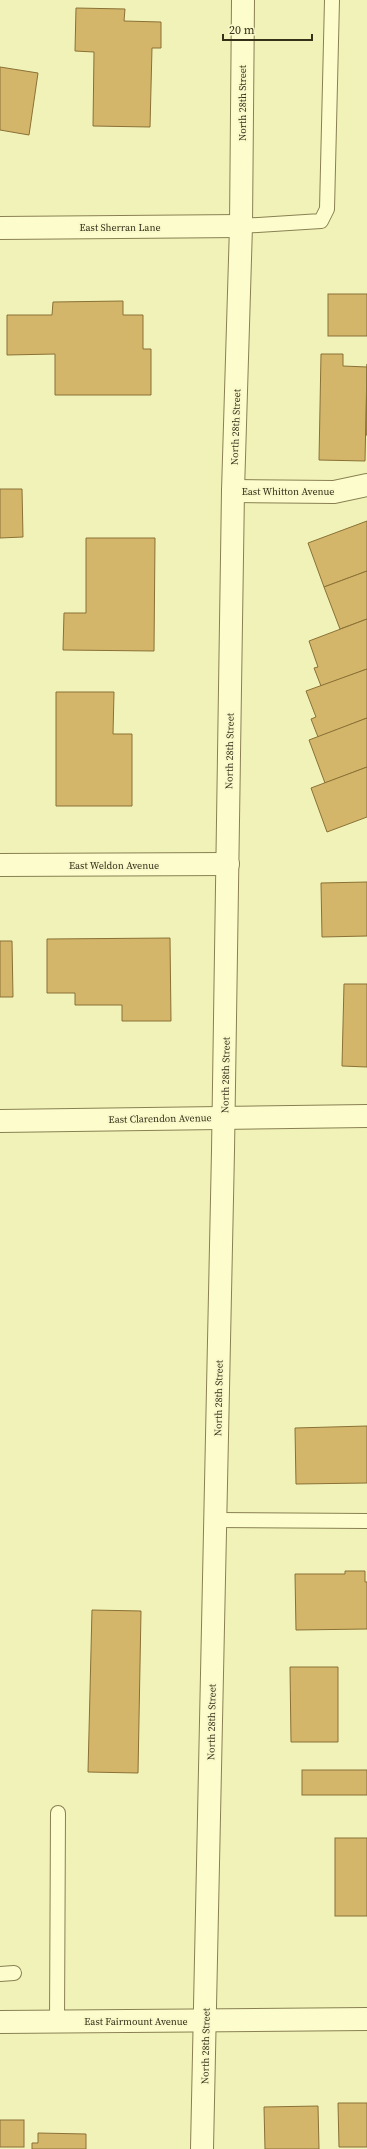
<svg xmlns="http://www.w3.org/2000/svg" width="367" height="2149" font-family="'Source Serif 4',serif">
<rect width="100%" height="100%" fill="#f1f2b8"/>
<g fill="#d4b66a" stroke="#8a7136">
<path d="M76,8L125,9L124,21L161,22V48H152L150,127L93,126L94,52L75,51Z"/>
<path d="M0,67L38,73L29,135L0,130Z"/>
<rect x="328" y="294" width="39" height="42"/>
<path d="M123,301V315H143V349H151V395H55V354L7,355V315H52L53,302Z"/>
<path d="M321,354H343V366L367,367L365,461L319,460Z"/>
<path d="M367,364V435H366Z"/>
<path d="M0,489H22L23,537L0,538Z"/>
<path d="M367,521V571L324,587L308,543Z"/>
<path d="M86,538H155L154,651L63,650L64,613H86Z"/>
<path d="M367,571V619L340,629L324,587Z"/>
<path d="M367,619V669L321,686L314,668L318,667L309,641Z"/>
<path d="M367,669V718L318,737L311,719L316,717L306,691Z"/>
<path d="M56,692H114L113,734H132V806H56Z"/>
<path d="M367,718V767L325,783L309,740Z"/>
<path d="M367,767V817L327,832L311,788Z"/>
<path d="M367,882V936L322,937L321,883Z"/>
<path d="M170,938L171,1021H122V1005H75V993H47V939Z"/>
<path d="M0,941H12L13,997H0Z"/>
<path d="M344,984H367V1067L342,1066Z"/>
<path d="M367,1426V1483L296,1484L295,1428Z"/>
<path d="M345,1571H365V1582H367V1629L296,1630L295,1574H345Z"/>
<path d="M92,1610L141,1611L138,1773L88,1772Z"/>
<path d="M290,1667H338V1742H291Z"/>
<rect x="302" y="1770" width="65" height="25"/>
<rect x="335" y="1838" width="32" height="78"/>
<path d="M338,2103H367V2147H339Z"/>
<path d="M318,2106L319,2149H265L264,2107Z"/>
<rect x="0" y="2120" width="24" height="27"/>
<path d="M38,2133L86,2134V2149H32V2143H38Z"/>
</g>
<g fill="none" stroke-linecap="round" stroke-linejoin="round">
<defs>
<g id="service">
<path d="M241,226L321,221L327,209L332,0"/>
<path d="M216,1520L367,1521"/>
<path d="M0,1974L14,1973"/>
<path d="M57,2022L58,1813"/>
</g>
<g id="minor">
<path d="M0,228L241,226"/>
<path d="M233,491L334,492L367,485"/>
<path d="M0,865L228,864"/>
<path d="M0,1121L367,1116"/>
<path d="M0,2022L367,2019"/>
</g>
<path id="tertiary" d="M202,2149L223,1151L233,491L241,226L243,0"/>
</defs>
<use href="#service" stroke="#898052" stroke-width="16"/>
<use href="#minor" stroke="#898052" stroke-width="24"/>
<use href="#tertiary" stroke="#898052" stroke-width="24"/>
<use href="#service" stroke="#fcfccc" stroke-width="14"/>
<use href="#minor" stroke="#fcfccc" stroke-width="22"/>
<use href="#tertiary" stroke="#fcfccc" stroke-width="22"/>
</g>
<g text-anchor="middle" stroke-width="3.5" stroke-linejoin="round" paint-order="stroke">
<g font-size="10" fill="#363019" stroke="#f8f8c8">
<text transform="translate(242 103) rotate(-90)" y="4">North 28th Street</text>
<text x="120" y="231">East Sherran Lane</text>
<text transform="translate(235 427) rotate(-88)" y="4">North 28th Street</text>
<text x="288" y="495">East Whitton Avenue</text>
<text transform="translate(229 751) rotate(-89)" y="4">North 28th Street</text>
<text x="114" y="869">East Weldon Avenue</text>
<text transform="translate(225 1075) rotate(-89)" y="4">North 28th Street</text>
<text transform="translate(160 1118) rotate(-1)" y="4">East Clarendon Avenue</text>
<text transform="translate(218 1398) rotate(-89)" y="4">North 28th Street</text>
<text transform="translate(211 1722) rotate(-89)" y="4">North 28th Street</text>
<text x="136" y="2025">East Fairmount Avenue</text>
<text transform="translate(205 2046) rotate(-89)" y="4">North 28th Street</text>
</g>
</g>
<path d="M223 34v6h89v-6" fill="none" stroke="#363019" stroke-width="2"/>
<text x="229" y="34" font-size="12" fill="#363019" stroke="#f8f8c8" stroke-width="3" paint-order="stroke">20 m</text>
</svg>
